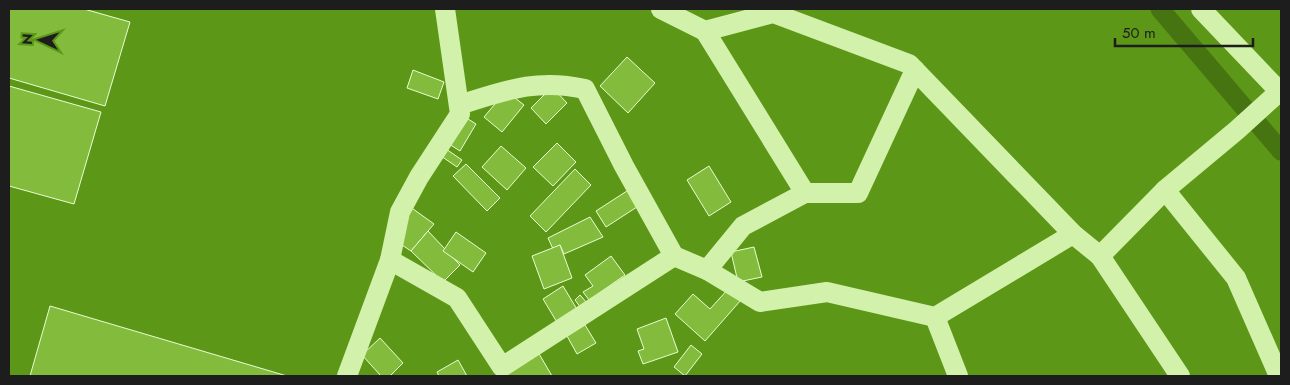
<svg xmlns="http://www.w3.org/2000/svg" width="1290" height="385" font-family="Jost,sans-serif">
<rect width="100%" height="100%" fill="#5d9718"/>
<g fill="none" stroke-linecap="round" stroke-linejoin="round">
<path stroke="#457410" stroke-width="19" d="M1160,9L1281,151"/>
</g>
<g fill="#83bc3d" stroke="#e9fcd3">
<path d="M9,9H84L130,22L105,106L9,78Z"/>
<path d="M627,57L655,83L628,113L600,86Z"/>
<path d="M413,70L444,82L438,99L407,88Z"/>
<path d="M9,86L101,112L74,204L9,186Z"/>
<path d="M552,87L567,103L546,124L531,108Z"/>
<path d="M506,91L524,105L502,132L484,117Z"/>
<path d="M465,117L476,124L460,151L449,144Z"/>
<path d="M557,143L576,162L553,186L533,167Z"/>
<path d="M501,146L526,168L507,190L482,167Z"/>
<path d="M446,149L462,160L457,167L441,156Z"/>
<path d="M466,164L500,198L487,211L453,176Z"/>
<path d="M709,166L731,202L709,216L687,180Z"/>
<path d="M575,169L591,185L546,232L530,216Z"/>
<path d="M630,189L640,205L606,227L596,211Z"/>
<path d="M409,206L434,224L411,251L399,243Z"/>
<path d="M590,217L603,237L564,254L560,245L553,249L548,238Z"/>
<path d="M428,231L460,265L443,282L411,251Z"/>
<path d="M456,232L486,253L473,272L443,251Z"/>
<path d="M560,245L572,278L544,289L532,256Z"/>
<path d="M754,247L762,277L738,282L731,252Z"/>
<path d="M611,256L625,275L589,300L583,292L593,286L585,275Z"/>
<path d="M563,286L578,311L558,324L543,299Z"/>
<path d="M729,288L741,300L705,341L675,314L693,294L710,309Z"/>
<path d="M580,295L587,303L581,308L575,300Z"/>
<path d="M50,306L287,376H30Z"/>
<path d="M666,318L678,352L643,364L638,351L644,349L637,329Z"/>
<path d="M585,325L596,343L577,354L567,336Z"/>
<path d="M380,338L403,363L390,376H381L362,355Z"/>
<path d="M691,345L702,354L685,376L674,367Z"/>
<path d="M538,352L552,376H507L505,372Z"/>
<path d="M458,360L467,376H439L437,372Z"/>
</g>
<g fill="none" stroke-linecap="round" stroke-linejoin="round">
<g stroke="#d2f1ab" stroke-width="20">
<path d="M661,9L705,31L773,13L909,64L1073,234L1100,256L1165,190"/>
<path d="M1201,9L1281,93"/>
<path d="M705,31L805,193"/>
<path d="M459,105C504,91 536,78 585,89L624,166L674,256L707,270L760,302L827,292L935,317L1073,234"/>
<path d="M1100,256L1180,376"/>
<path d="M390,260L457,298L502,367L674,256"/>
<path d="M707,270L743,226L805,193H858L915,70"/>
<path d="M935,317L958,376"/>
<path d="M347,376L390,260L400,212L419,177L460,114L445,9"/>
<path d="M1279,376L1236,278L1165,190L1237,130L1280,91"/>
</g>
</g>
<rect width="1290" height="385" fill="none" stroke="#1d1d1d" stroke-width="20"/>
<g transform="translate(40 40) rotate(274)" stroke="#5d9718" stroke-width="4" paint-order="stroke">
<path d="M0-4L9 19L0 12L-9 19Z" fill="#1d1d1d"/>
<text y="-8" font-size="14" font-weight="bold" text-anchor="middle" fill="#1d1d1d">N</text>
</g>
<path d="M1115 38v8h138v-8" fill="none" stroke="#1d1d1d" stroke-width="2.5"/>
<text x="1122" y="38" font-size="15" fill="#1d1d1d" stroke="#5d9718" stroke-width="4" paint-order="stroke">50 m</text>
</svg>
